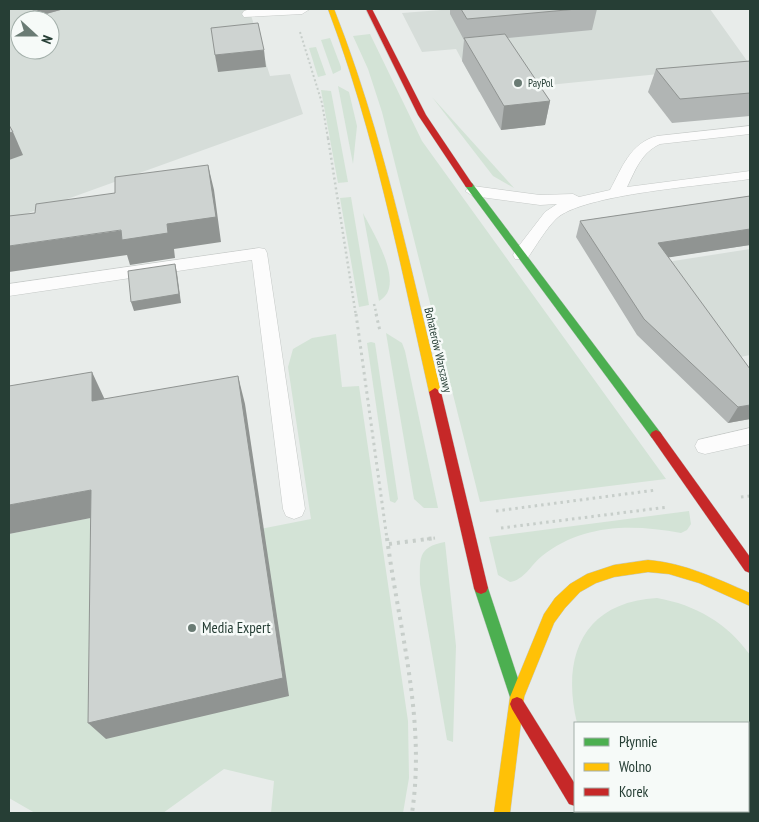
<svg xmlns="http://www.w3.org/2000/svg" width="759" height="822" font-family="'PT Sans Narrow',sans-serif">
<rect width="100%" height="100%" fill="#e8ecea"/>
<g fill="#d6ddd9" fill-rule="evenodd">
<path d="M9,9H249L270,76L290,74L303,114L9,220ZM20,20H50V50H20Z"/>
<path d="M454,9H710L750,65L479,92L456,49L422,52L402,13Z"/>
<path d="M750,249V355L674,371L636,333L693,323L654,264Z"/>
</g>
<g fill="#d3e3d6">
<path d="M370,34L422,141L666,479L480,502L382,112L368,69L353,36Z"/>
<path d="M330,38L341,67V70L333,74L321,40Z"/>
<path d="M316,47L326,75L318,77L309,48Z"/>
<path d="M338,86L349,92L357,126L353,164Z"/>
<path d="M321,90L331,91L348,182L338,183Z"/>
<path d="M432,97L514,188L493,176Z"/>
<path d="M351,197L369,305L359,307L340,198Z"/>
<path d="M363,213C373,233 407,286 379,301Z"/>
<path d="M386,333L402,343L405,351L438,508H424L414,499Z"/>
<path d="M336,334L342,387L359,386L408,721L409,778L403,813H271L274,781L224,769L163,813H35L9,798V534L106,515L107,559L311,519L288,367L293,349L312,338Z"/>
<path d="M371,342L375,343L398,499L395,503L390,501L367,343Z"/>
<path d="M689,511L691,524L687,530L681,533C631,524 583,524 542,556C531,565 524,580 510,582L498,575L489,537Z"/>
<path d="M445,542L456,646L453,742L447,740L420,584C420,559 417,547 445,542Z"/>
<path d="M657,598C696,605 727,623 750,655V813H644L641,811H748V723H577C561,657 583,602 657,598Z"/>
</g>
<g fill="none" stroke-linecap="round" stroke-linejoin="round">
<defs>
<g id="lane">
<path d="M750,126V134L660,144C641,153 636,169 627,187L750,171V179C711,185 581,194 556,219C545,230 536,246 527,259H515L513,255L515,251L545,212L557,204L540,205L473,196L465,191L473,186L540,195L573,194L579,197L610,190C622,168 630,143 657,136Z"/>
<path d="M259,248L265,249L267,253L305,509L302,516L294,519L286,516L283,509L252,260L9,296V284Z"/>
<path d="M750,428V444L705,454L698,452L695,446L698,440Z"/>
</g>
<path id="street" d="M250,9H310L302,14L244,17L242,14L244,11Z"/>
<g id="fast">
<path d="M469,182L472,183L660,432L662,435L660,438H652L466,187L465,185Z"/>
<path d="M481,582L486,584L488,588L524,697L522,702L517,704L512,702L510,697L474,588L476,584Z"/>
</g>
<g id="slow">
<path d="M328,9H334C383,133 409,263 441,392L435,396L429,392C400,263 375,133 328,9Z"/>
<path d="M648,560C685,563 717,579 750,593V606L699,583L669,574L648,572L614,577L596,583L580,592L565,608L554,623L524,697L510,813H494L510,697L544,614L555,598L570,584L587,574L614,565Z"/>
</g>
<g id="jam">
<path d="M366,9H372L426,115L473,185L472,187H466L418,115Z"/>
<path d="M435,388L441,392L488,588L486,592L481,594L476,592L474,588L429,392Z"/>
<path d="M656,430L660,432L750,557V573L745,571L652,438L650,435L652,432Z"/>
<path d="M517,697L522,699L575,784V806L569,804L512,709L510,704L512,699Z"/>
</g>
</defs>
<use href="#lane" stroke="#c5c9c7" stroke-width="1"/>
<use href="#street" stroke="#c5c9c7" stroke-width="1"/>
<use href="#fast" stroke="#c3c9c7" stroke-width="1"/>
<use href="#slow" stroke="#c3c9c7" stroke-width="1"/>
<use href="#jam" stroke="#c3c9c7" stroke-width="1"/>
<path stroke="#c7ceca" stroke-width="2" stroke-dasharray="2 2.5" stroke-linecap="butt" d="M300,32L322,103L328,139"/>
<g stroke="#c7ceca" stroke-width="2.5" stroke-dasharray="2 3" stroke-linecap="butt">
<path d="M328,138L356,316"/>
<path d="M374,304L377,316"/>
</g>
<g stroke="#c7ceca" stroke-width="3" stroke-dasharray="2.5 4" stroke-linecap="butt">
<path d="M356,314L387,539"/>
<path d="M376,314L380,331"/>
<path d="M741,497L750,496"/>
<path d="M496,511L656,490"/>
<path d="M501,528L668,507"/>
<path d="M427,539L435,538"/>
</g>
<g stroke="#c7ceca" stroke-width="4" stroke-dasharray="3 5" stroke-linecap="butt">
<path d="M387,538C399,629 426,720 412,813"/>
<path d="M389,544L435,538"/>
</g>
<use href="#lane" fill="#fcfcfc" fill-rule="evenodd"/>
<use href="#street" fill="#fcfcfc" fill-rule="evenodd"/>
<use href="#fast" fill="#4caf50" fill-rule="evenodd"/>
<use href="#slow" fill="#ffc107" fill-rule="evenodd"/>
<use href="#jam" fill="#c62828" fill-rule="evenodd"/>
</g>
<g fill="#b1b5b4">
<path d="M31,9H64L39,16Z"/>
<path d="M450,9H597L592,30L507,38L550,101L545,125L501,130L462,61L464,40L450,14Z"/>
<path d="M750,61V116L672,123L648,92L656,69Z"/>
<path d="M750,196V245L668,257L750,419L728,423L637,335L576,237L580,221Z"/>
</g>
<g fill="#909492">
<path d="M37,9H64L39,16Z"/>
<path d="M264,50L266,67L218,72L215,55Z"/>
<path d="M550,101L545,125L501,130L504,106Z"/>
<path d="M13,132L23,155L9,160V133Z"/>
<path d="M208,165L214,190L221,242L174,249L175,258L130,265L127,255L9,272V246L167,224Z"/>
<path d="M750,229V245L652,260L658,243Z"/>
<path d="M175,264L177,273L181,303L134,311L131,302Z"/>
<path d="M92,372L105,400L92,401Z"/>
<path d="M238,376L245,404L289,696L106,739L88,723Z"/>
<path d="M750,405V419L728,423L738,407Z"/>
<path d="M91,490L106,515L9,534V505Z"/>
</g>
<g fill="#ced3d1" stroke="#909492">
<path d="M461,9H577L467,19Z"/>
<path d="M258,23L264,50L215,55L211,28Z"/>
<path d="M505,34L550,101L504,106L464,38Z"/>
<path d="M750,61V93L680,99L656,69Z"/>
<path d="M9,125L13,132L9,133Z"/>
<path d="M208,165L216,217L167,224L168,233L122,240L121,230L9,246V216L35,213L36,204L115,193V177Z"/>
<path d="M750,196V229L658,243L750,369V405L738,407L644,319L580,221Z"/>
<path d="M175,264L179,294L131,302L128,271Z"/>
<path d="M92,372V401L238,376L283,678L88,723L91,490L9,505V386Z"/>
</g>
<g fill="#6a7b74" stroke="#f6faf8" stroke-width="2">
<circle cx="518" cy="83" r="5"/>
<circle cx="192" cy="628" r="5"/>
</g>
<g text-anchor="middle" stroke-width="5" stroke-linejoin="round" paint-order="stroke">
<g font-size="11" fill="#263e35" stroke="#f6faf8" text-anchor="start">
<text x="528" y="87">PayPol</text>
</g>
<g font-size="12" fill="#263e35" stroke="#f6faf8">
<text transform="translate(438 350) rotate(77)" y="4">Bohaterów Warszawy</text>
</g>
<g font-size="15" fill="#263e35" stroke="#f6faf8" text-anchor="start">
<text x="202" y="633">Media Expert</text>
</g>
</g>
<rect width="759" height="822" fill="none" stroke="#263e35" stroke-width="20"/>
<rect x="574" y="722" width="175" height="90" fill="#f6faf8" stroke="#a3afaa"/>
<rect x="584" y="738" width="25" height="8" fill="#4caf50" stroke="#a3afaa"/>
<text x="619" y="747" font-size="15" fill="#263e35">Płynnie</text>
<rect x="584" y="763" width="25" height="8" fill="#ffc107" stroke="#a3afaa"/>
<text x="619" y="772" font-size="15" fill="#263e35">Wolno</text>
<rect x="584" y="788" width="25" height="8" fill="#c62828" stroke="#a3afaa"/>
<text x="619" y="797" font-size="15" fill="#263e35">Korek</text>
<g transform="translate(35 35) rotate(111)"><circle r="24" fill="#f6faf8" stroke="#a3afaa"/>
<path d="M0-4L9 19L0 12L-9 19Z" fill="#6a7b74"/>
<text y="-8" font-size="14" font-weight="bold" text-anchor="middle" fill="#263e35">N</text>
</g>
</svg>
